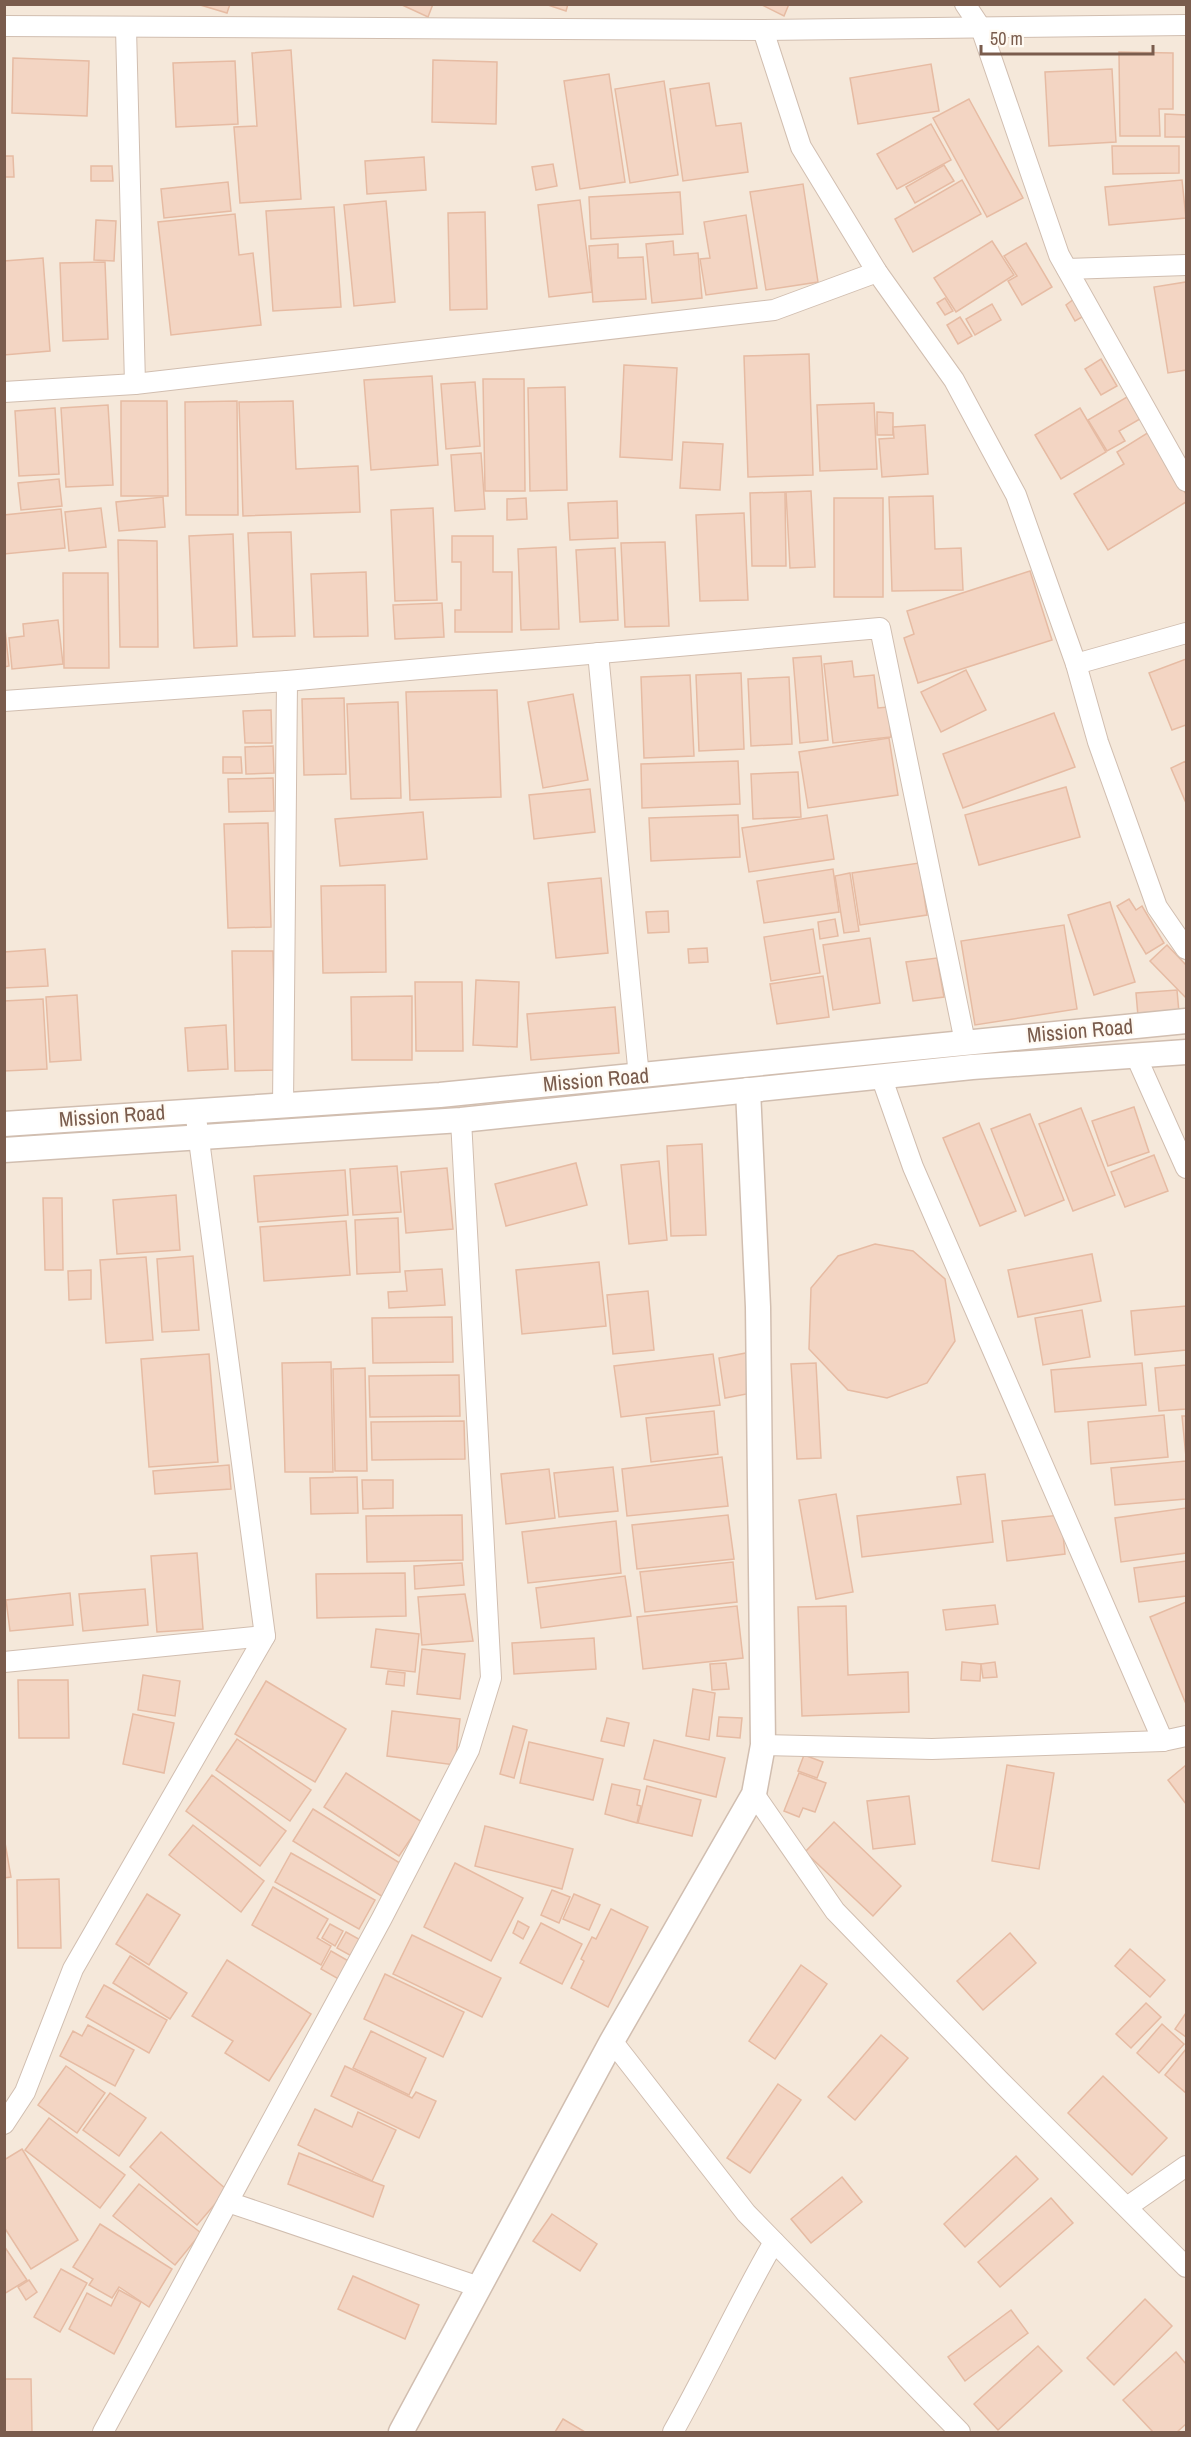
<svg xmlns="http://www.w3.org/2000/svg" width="1191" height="2437" font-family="'Archivo Narrow',sans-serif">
<rect width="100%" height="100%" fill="#fdf6ec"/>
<rect fill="#f5e8da" x="5" y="5" width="1181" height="2427"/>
<g fill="#f3d5c3" stroke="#e6bba3" stroke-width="1.5">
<path d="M197,4H230L227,13Z"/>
<path d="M400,4H433L428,17Z"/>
<path d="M545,4H568L566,11Z"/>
<path d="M760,4H789L784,16Z"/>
<path d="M291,50L301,199L240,203L234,127L257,126L252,53Z"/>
<path d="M1119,52L1173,53V109H1159L1160,136H1120Z"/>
<path d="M13,58L89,61L87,116L12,113Z"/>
<path d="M433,60L497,62L496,124L432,122Z"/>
<path d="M235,61L238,124L176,127L173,63Z"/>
<path d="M931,64L939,111L858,124L850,78Z"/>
<path d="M1112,69L1116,142L1049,146L1045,72Z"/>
<path d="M609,74L625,182L580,189L564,81Z"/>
<path d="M664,81L678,175L630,183L615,89Z"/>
<path d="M709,83L716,126L741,123L748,172L683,181L670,89Z"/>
<path d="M969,99L1023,198L987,217L933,118Z"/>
<path d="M1165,114L1186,115V137H1165Z"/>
<path d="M931,124L951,160L897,189L877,154Z"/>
<path d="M1112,146H1179V173L1113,174Z"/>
<path d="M4,156H13L14,177H4Z"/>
<path d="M424,157L426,190L367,194L365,161Z"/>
<path d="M553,164L557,186L536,190L532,167Z"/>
<path d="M944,165L954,181L915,203L906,187Z"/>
<path d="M91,166H112L113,181H91Z"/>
<path d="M962,180L981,214L913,252L895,219Z"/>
<path d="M1182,180L1186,218L1109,225L1105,187Z"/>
<path d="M228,182L231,211L164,218L161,189Z"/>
<path d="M803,184L818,282L766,290L750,192Z"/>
<path d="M680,192L683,234L591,239L589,197Z"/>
<path d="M580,200L592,292L549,297L538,205Z"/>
<path d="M386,201L395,302L354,306L344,205Z"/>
<path d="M334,207L341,307L273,311L266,211Z"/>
<path d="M485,212L487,309L450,310L448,213Z"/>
<path d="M235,214L239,255L253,253L261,325L171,335L158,222Z"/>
<path d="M746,215L757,288L706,295L700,259L710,258L704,222Z"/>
<path d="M96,220L116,221L114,261L94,260Z"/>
<path d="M673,241L674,255L698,253L702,298L652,303L646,244Z"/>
<path d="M992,241L1014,275L956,312L934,278Z"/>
<path d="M1026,243L1052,287L1022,305L1008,281L1017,276L1004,256Z"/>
<path d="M618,244V258L643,257L646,299L593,302L589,246Z"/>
<path d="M43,258L50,351L4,355V261Z"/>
<path d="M105,262L108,339L63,341L60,263Z"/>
<path d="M1186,282V370L1168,373L1154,287Z"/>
<path d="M945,298L953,311L945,315L937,303Z"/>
<path d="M1074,299L1084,316L1075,321L1066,305Z"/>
<path d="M992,304L1001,320L975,335L966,319Z"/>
<path d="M960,317L972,336L958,344L947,325Z"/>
<path d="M809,354L813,475L748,477L744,356Z"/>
<path d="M1101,359L1117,386L1101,395L1085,369Z"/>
<path d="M624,365L677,368L672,460L620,457Z"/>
<path d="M432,376L438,465L371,470L364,380Z"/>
<path d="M483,379H524L525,491H485Z"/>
<path d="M475,382L480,446L446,449L441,384Z"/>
<path d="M565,387L567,490L530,491L528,388Z"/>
<path d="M1127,397L1140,419L1119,431L1125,441L1107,451L1088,420Z"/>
<path d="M121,401H167L168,496H121Z"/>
<path d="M237,401L238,515H186L185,402Z"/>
<path d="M293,401L296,469L358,466L360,512L243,516L239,402Z"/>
<path d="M874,403L877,469L820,471L817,405Z"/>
<path d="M108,405L113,485L66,487L61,408Z"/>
<path d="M55,408L59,474L19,476L15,411Z"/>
<path d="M1080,408L1106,452L1061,479L1035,435Z"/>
<path d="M877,412L893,413V435H877Z"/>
<path d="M925,425L928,474L882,477L879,439L894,438L893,427Z"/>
<path d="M1149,432L1186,494V502L1108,550L1074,494L1124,464L1117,452Z"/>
<path d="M683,442L723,444L720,490L680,488Z"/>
<path d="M481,453L485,509L455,511L451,455Z"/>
<path d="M59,479L62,506L21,510L18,483Z"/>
<path d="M811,491L815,567L790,568L786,492Z"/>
<path d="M785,492L786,566H752L750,493Z"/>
<path d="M933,496L935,549L961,548L963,590L892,591L889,497Z"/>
<path d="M163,497L165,527L119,531L116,502Z"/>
<path d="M526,498L527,519L507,520V499Z"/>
<rect x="834" y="498" width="49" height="99"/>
<path d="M617,501L618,538L570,540L568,503Z"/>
<path d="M101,508L106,547L69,551L65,512Z"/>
<path d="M433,508L437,600L395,601L391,510Z"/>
<path d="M61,509L65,548L4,554V515Z"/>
<path d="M744,513L748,600L700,601L696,515Z"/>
<path d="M291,532L295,636L253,637L248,533Z"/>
<path d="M233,534L237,646L194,648L189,536Z"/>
<path d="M452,536H493V572H512V632H455V610H461V562H452Z"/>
<path d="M118,540L157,541L158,647H120Z"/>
<path d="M665,542L669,626L625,627L621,543Z"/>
<path d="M556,547L559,629L521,630L518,549Z"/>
<path d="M615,548L618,620L580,622L576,550Z"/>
<path d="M1030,571L1052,640L918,683L904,638L914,634L907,611Z"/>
<path d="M366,572L368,636L314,637L311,574Z"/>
<path d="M63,573H108L109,668H64Z"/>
<path d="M442,603L444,637L395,639L393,605Z"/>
<path d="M4,620L9,666L4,667Z"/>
<path d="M58,620L63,664L12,669L9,638L24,636L23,624Z"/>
<path d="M821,656L828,740L800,743L793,658Z"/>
<path d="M1186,659V725L1172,730L1149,673Z"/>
<path d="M852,661L854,677L874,675L878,708L888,707L891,737L833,743L824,664Z"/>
<path d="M966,670L986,710L941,732L921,692Z"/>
<path d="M741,673L744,749L699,751L696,675Z"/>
<path d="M690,675L694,756L644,758L641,677Z"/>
<path d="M789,677L792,744L751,746L748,679Z"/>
<path d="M497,690L501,797L410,800L406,692Z"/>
<path d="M573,694L588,780L543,788L528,702Z"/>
<path d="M344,698L346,774L304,775L302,699Z"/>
<path d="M398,702L401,798L351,799L347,704Z"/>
<path d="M271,710L272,743H245L243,711Z"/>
<path d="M1054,713L1075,767L963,808L943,754Z"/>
<path d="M889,738L898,795L808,808L799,752Z"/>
<path d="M273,746L274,773L246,774L245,747Z"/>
<path d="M223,757H241L242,773H223Z"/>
<path d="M738,761L740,804L642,808L641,764Z"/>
<path d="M1186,761V803L1171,768Z"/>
<path d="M798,772L801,817L753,819L751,774Z"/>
<path d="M273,778L274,811L229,812L228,779Z"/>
<path d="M1066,787L1080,837L979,865L965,815Z"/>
<path d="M590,789L595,832L534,839L529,795Z"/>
<path d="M423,812L427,859L340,866L335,819Z"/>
<path d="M738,815L740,857L651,861L649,818Z"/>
<path d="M827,815L834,859L749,872L742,828Z"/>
<path d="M268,823L271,927L228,928L224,824Z"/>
<path d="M919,863L927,915L860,925L852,873Z"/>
<path d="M833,869L839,912L764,923L757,881Z"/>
<path d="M850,873L859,931L844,933L835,876Z"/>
<path d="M601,878L608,953L556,958L548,883Z"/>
<path d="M385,885L386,972L323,973L321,886Z"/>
<path d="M1129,899L1136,910L1142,906L1164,943L1146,954L1117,906Z"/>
<path d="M1110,902L1135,982L1094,995L1068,915Z"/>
<path d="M668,911L669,932L648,933L646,912Z"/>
<path d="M835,919L838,936L820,939L818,922Z"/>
<path d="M1064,925L1077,1009L975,1025L961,941Z"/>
<path d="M813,929L820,973L771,981L764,937Z"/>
<path d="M870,938L880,1003L833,1010L823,945Z"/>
<path d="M1167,945L1186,965V998L1150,961Z"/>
<path d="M707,948L708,962L689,963L688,949Z"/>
<path d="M45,949L48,986L4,988V952Z"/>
<path d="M232,951H273L276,1070L235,1071Z"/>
<path d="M937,958L944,997L913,1001L906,962Z"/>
<path d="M823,976L829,1017L777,1024L770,984Z"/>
<path d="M476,980L519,982L517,1047L473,1045Z"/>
<path d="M415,982H462L463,1051H416Z"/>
<path d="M1177,990L1179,1013L1138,1016L1136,993Z"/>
<path d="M77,995L81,1060L50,1062L46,997Z"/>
<path d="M412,996V1060H352L351,997Z"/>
<path d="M43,999L47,1069L4,1071V1001Z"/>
<path d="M615,1007L619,1053L531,1060L527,1014Z"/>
<path d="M226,1025L228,1069L188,1071L185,1028Z"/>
<path d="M1134,1107L1149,1152L1108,1166L1092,1121Z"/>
<path d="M1081,1108L1115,1195L1073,1211L1039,1124Z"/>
<path d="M1030,1114L1064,1200L1025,1216L991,1129Z"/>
<path d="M979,1123L1016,1211L980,1226L943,1138Z"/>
<path d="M702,1144L706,1235L671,1236L667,1146Z"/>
<path d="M1154,1155L1168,1191L1125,1207L1111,1172Z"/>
<path d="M659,1161L667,1240L629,1244L621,1165Z"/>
<path d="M576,1163L587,1205L506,1226L495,1184Z"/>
<path d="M397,1166L401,1212L353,1215L350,1169Z"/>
<path d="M447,1168L453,1229L406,1233L401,1172Z"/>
<path d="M345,1170L348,1215L258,1222L254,1176Z"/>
<path d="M176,1195L180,1250L117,1254L113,1200Z"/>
<path d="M43,1198H62L63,1270H45Z"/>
<path d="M398,1218L400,1272L357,1274L355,1220Z"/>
<path d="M346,1221L350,1275L264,1281L260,1227Z"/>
<path d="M875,1244L913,1251L945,1279L955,1341L927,1383L887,1398L848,1390L809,1349L811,1288L838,1256Z"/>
<path d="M1092,1254L1101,1301L1018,1317L1008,1270Z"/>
<path d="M193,1256L199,1330L162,1332L157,1259Z"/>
<path d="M146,1257L153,1340L106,1343L100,1260Z"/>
<path d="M599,1262L606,1326L522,1334L516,1270Z"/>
<path d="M442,1269L445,1305L389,1308L388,1292L407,1291L405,1271Z"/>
<path d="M91,1270V1299L69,1300L68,1271Z"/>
<path d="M648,1291L654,1350L613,1354L607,1295Z"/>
<path d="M1186,1306V1350L1135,1355L1131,1311Z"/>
<path d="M1082,1310L1090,1357L1043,1365L1035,1318Z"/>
<path d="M452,1317L453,1362L373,1363L372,1318Z"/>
<path d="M746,1353L752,1393L725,1398L719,1358Z"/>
<path d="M209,1354L218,1462L149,1467L141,1359Z"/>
<path d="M713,1354L720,1405L621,1417L614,1366Z"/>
<path d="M331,1362L333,1472H285L282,1363Z"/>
<path d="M816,1363L821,1458L797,1459L791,1364Z"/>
<path d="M1142,1363L1146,1405L1055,1412L1051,1370Z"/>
<path d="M1186,1365V1409L1159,1411L1155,1368Z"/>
<path d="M365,1368L367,1471H335L333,1369Z"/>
<path d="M459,1375L460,1416L370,1417L369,1376Z"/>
<path d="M714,1411L718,1454L651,1462L646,1418Z"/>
<path d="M1164,1415L1168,1457L1091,1464L1088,1422Z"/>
<path d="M1182,1416H1186V1457Z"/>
<path d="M464,1421L465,1459L372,1460L371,1422Z"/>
<path d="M722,1457L728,1506L627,1516L622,1469Z"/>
<path d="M1186,1461V1499L1115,1505L1111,1468Z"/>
<path d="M229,1465L231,1489L155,1494L153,1471Z"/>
<path d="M613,1467L618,1511L559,1517L554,1473Z"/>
<path d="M549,1469L555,1518L506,1524L501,1474Z"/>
<path d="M985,1474L993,1542L862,1557L857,1516L961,1504L957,1477Z"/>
<path d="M357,1477L358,1513L311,1514L310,1478Z"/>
<path d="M362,1480H393V1508L363,1509Z"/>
<path d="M836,1494L853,1592L816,1599L799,1500Z"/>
<path d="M1186,1508V1553L1121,1562L1115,1518Z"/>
<path d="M462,1515L463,1560L367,1562L366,1516Z"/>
<path d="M728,1515L734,1559L637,1569L632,1525Z"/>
<path d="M1061,1515L1065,1554L1007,1561L1002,1521Z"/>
<path d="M616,1521L621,1573L528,1583L522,1532Z"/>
<path d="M197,1553L203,1629L157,1632L151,1556Z"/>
<path d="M1186,1561V1596L1139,1602L1134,1568Z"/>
<path d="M733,1562L737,1602L645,1612L640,1572Z"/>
<path d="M462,1563L464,1585L415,1589L414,1566Z"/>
<path d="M405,1573L406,1616L317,1618L316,1574Z"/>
<path d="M625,1576L631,1616L541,1628L536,1588Z"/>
<path d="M145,1589L148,1625L83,1631L79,1594Z"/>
<path d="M70,1593L73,1625L10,1631L6,1600Z"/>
<path d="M465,1594L473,1641L422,1645L418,1597Z"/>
<path d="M1186,1602V1704L1150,1617Z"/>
<path d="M995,1605L998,1624L946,1630L943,1610Z"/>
<path d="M737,1606L743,1658L643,1669L637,1617Z"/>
<path d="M846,1606L848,1675L908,1672L909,1712L802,1716L798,1607Z"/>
<path d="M376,1629L419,1634L415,1672L371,1667Z"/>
<path d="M594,1638L596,1669L514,1674L512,1643Z"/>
<path d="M422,1649L465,1654L460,1699L417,1694Z"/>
<path d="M962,1662L981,1664L980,1681L961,1680Z"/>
<path d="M995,1662L997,1677L983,1678L981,1664Z"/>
<path d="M726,1663L729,1689L712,1690L710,1664Z"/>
<path d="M388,1671L405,1673L404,1686L386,1684Z"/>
<path d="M143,1675L180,1681L175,1716L138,1710Z"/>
<path d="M18,1680H68L69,1738H19Z"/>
<path d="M266,1681L346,1729L315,1782L235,1734Z"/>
<path d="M693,1689L715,1693L709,1740L686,1736Z"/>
<path d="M392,1711L460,1719L455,1765L387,1756Z"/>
<path d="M133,1714L174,1723L164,1773L123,1764Z"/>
<path d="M719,1717L742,1718L740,1738L717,1736Z"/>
<path d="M607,1718L629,1723L624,1746L601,1741Z"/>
<path d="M513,1726L527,1730L514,1778L500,1774Z"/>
<path d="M237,1739L311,1790L290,1821L216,1770Z"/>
<path d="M654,1740L725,1758L716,1797L644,1779Z"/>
<path d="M529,1742L603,1759L593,1800L520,1783Z"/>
<path d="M804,1755L823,1762L817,1778L798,1771Z"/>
<path d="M1007,1765L1054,1773L1039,1869L992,1861Z"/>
<path d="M1186,1765V1804L1168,1780Z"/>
<path d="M346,1773L422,1822L399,1856L324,1807Z"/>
<path d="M799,1773L826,1783L815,1812L803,1808L799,1817L784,1811Z"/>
<path d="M212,1775L286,1831L260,1866L186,1811Z"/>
<path d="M612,1784L640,1790L637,1805L641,1806L637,1823L605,1814Z"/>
<path d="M647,1786L701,1800L692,1836L638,1823Z"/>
<path d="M909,1796L915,1844L873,1849L867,1801Z"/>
<path d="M313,1809L403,1865L383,1897L293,1841Z"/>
<path d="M834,1822L901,1886L873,1916L805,1852Z"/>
<path d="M193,1825L264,1881L241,1912L169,1855Z"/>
<path d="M485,1826L573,1849L562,1889L475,1866Z"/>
<path d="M4,1837L11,1877L4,1878Z"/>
<path d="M291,1853L375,1900L359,1929L275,1882Z"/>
<path d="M455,1863L523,1898L491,1961L424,1927Z"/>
<path d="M59,1879L61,1948H18L17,1880Z"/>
<path d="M273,1887L328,1919L317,1938L331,1946L321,1965L252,1925Z"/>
<path d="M552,1890L570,1897L559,1923L541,1915Z"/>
<path d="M147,1894L180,1915L149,1965L116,1944Z"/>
<path d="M574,1894L600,1905L589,1930L563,1919Z"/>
<path d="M611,1909L648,1927L608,2007L571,1988L584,1961L581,1959L592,1937L596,1939Z"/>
<path d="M518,1921L529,1927L523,1939L513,1933Z"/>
<path d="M541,1923L582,1944L562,1984L520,1963Z"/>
<path d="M330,1924L343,1931L335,1946L322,1938Z"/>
<path d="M346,1932L364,1942L355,1958L337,1948Z"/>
<path d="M1010,1933L1036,1963L983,2010L957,1981Z"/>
<path d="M412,1935L501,1978L482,2017L393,1974Z"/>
<path d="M1130,1949L1165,1980L1150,1997L1115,1966Z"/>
<path d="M331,1951L352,1963L342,1981L321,1969Z"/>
<path d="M130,1956L187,1993L170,2019L113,1983Z"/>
<path d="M227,1960L311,2014L269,2081L225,2053L233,2041L192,2016Z"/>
<path d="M801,1965L827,1984L775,2059L749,2041Z"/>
<path d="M385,1974L464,2012L443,2057L364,2019Z"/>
<path d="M104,1985L167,2020L149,2053L86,2017Z"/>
<path d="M1146,2003L1161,2017L1131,2048L1116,2034Z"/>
<path d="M1186,2013V2037L1175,2029Z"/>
<path d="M1162,2024L1184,2044L1159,2073L1137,2053Z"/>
<path d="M88,2025L134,2050L115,2086L60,2056L73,2031L82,2036Z"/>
<path d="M371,2031L426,2058L409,2095L353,2068Z"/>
<path d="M881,2035L908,2058L855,2120L828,2097Z"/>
<path d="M1186,2049V2093L1165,2075Z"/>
<path d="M66,2066L105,2093L77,2133L38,2105Z"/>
<path d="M345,2066L412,2098L416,2092L436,2101L419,2138L331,2096Z"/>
<path d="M1103,2076L1167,2138L1132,2175L1068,2113Z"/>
<path d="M778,2084L801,2100L750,2173L727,2158Z"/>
<path d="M110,2093L146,2118L119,2156L83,2130Z"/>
<path d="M315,2109L352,2127L358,2112L396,2130L372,2181L298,2145Z"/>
<path d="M49,2118L125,2175L100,2208L25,2150Z"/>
<path d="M161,2132L227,2190L197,2225L130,2167Z"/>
<path d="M22,2149L78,2240L31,2269L4,2227V2160Z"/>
<path d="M299,2153L384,2186L373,2217L288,2184Z"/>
<path d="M1016,2156L1038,2179L965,2247L944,2224Z"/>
<path d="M842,2177L862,2202L811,2243L791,2219Z"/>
<path d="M139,2184L201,2233L175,2265L113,2216Z"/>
<path d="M1051,2198L1073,2223L1000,2287L978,2262Z"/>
<path d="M552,2214L597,2244L580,2271L533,2241Z"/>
<path d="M100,2224L172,2269L149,2307L119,2287L112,2298L89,2285L93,2279L73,2267Z"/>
<path d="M4,2246L27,2280L4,2294Z"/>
<path d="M61,2269L87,2283L60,2332L34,2317Z"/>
<path d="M353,2276L419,2305L405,2339L338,2309Z"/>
<path d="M29,2280L37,2292L26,2300L18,2287Z"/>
<path d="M119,2290L141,2302L114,2354L69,2329L87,2293L111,2306Z"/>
<path d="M1145,2299L1172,2326L1114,2385L1087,2358Z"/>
<path d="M1011,2310L1028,2333L965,2381L948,2357Z"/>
<path d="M1038,2346L1062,2371L998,2430L974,2404Z"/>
<path d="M1176,2352L1186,2364V2424L1177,2432H1153L1123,2400Z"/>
<path d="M4,2379H31L32,2432H4Z"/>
<path d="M563,2419L585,2432H555Z"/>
</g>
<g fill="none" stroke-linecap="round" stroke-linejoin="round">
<defs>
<g id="minor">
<path d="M965,4L981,28L1059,255L1186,481"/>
<path d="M4,26L763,30L1186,25"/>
<path d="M126,28L135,384"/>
<path d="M763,30L801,147L877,272L954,380L1016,495L1076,664L1098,742L1157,907L1186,949"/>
<path d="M1067,269L1186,265"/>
<path d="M4,392L135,384L774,310L877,272"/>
<path d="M598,653L639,1077"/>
<path d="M1076,664L1186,633"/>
<path d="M4,701L287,681L880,628L965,1042"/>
<path d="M1135,1054L1186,1168"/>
<path d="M881,1076L913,1167L1163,1741"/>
<path d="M283,1106L287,681"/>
<path d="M4,1662L265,1636"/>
<path d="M763,1745L932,1749L1163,1741L1186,1736"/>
<path d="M754,1794L835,1911L999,2080L1186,2267"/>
<path d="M612,2041L746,2213L960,2432"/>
<path d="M4,2124L25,2092L73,1969L265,1636L195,1110"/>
<path d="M228,2202L479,2287"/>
<path d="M1127,2207L1186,2166"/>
<path d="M103,2432L382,1918L469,1750L491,1678L461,1120"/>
<path d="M673,2432C708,2370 738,2304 774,2242"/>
</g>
<g id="tertiary">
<path d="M4,1124L440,1095L1186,1021"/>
<path d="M4,1150L461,1120L972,1067L1186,1052"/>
<path d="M401,2432L612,2041L754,1794L763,1745L758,1307L748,1090"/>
</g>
</defs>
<use href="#minor" stroke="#d1beb0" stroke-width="22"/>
<use href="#tertiary" stroke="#d1beb0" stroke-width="27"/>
<use href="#minor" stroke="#fff" stroke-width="20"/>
<use href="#tertiary" stroke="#fff" stroke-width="24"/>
</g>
<g text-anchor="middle" stroke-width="4.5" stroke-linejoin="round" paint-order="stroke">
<g font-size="21" fill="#7a5c4d" stroke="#fffaf3">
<text transform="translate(1080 1031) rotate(-5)" y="7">Mission Road</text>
<text transform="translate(596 1080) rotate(-5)" y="7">Mission Road</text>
<text transform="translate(112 1116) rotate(-4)" y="7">Mission Road</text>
</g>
</g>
<rect width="1191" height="2437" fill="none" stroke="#7a5c4d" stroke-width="12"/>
<path d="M981 45v9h172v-9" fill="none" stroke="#7a5c4d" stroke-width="3"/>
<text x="990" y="45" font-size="18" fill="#7a5c4d" stroke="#fffaf3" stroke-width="4.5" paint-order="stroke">50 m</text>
</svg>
